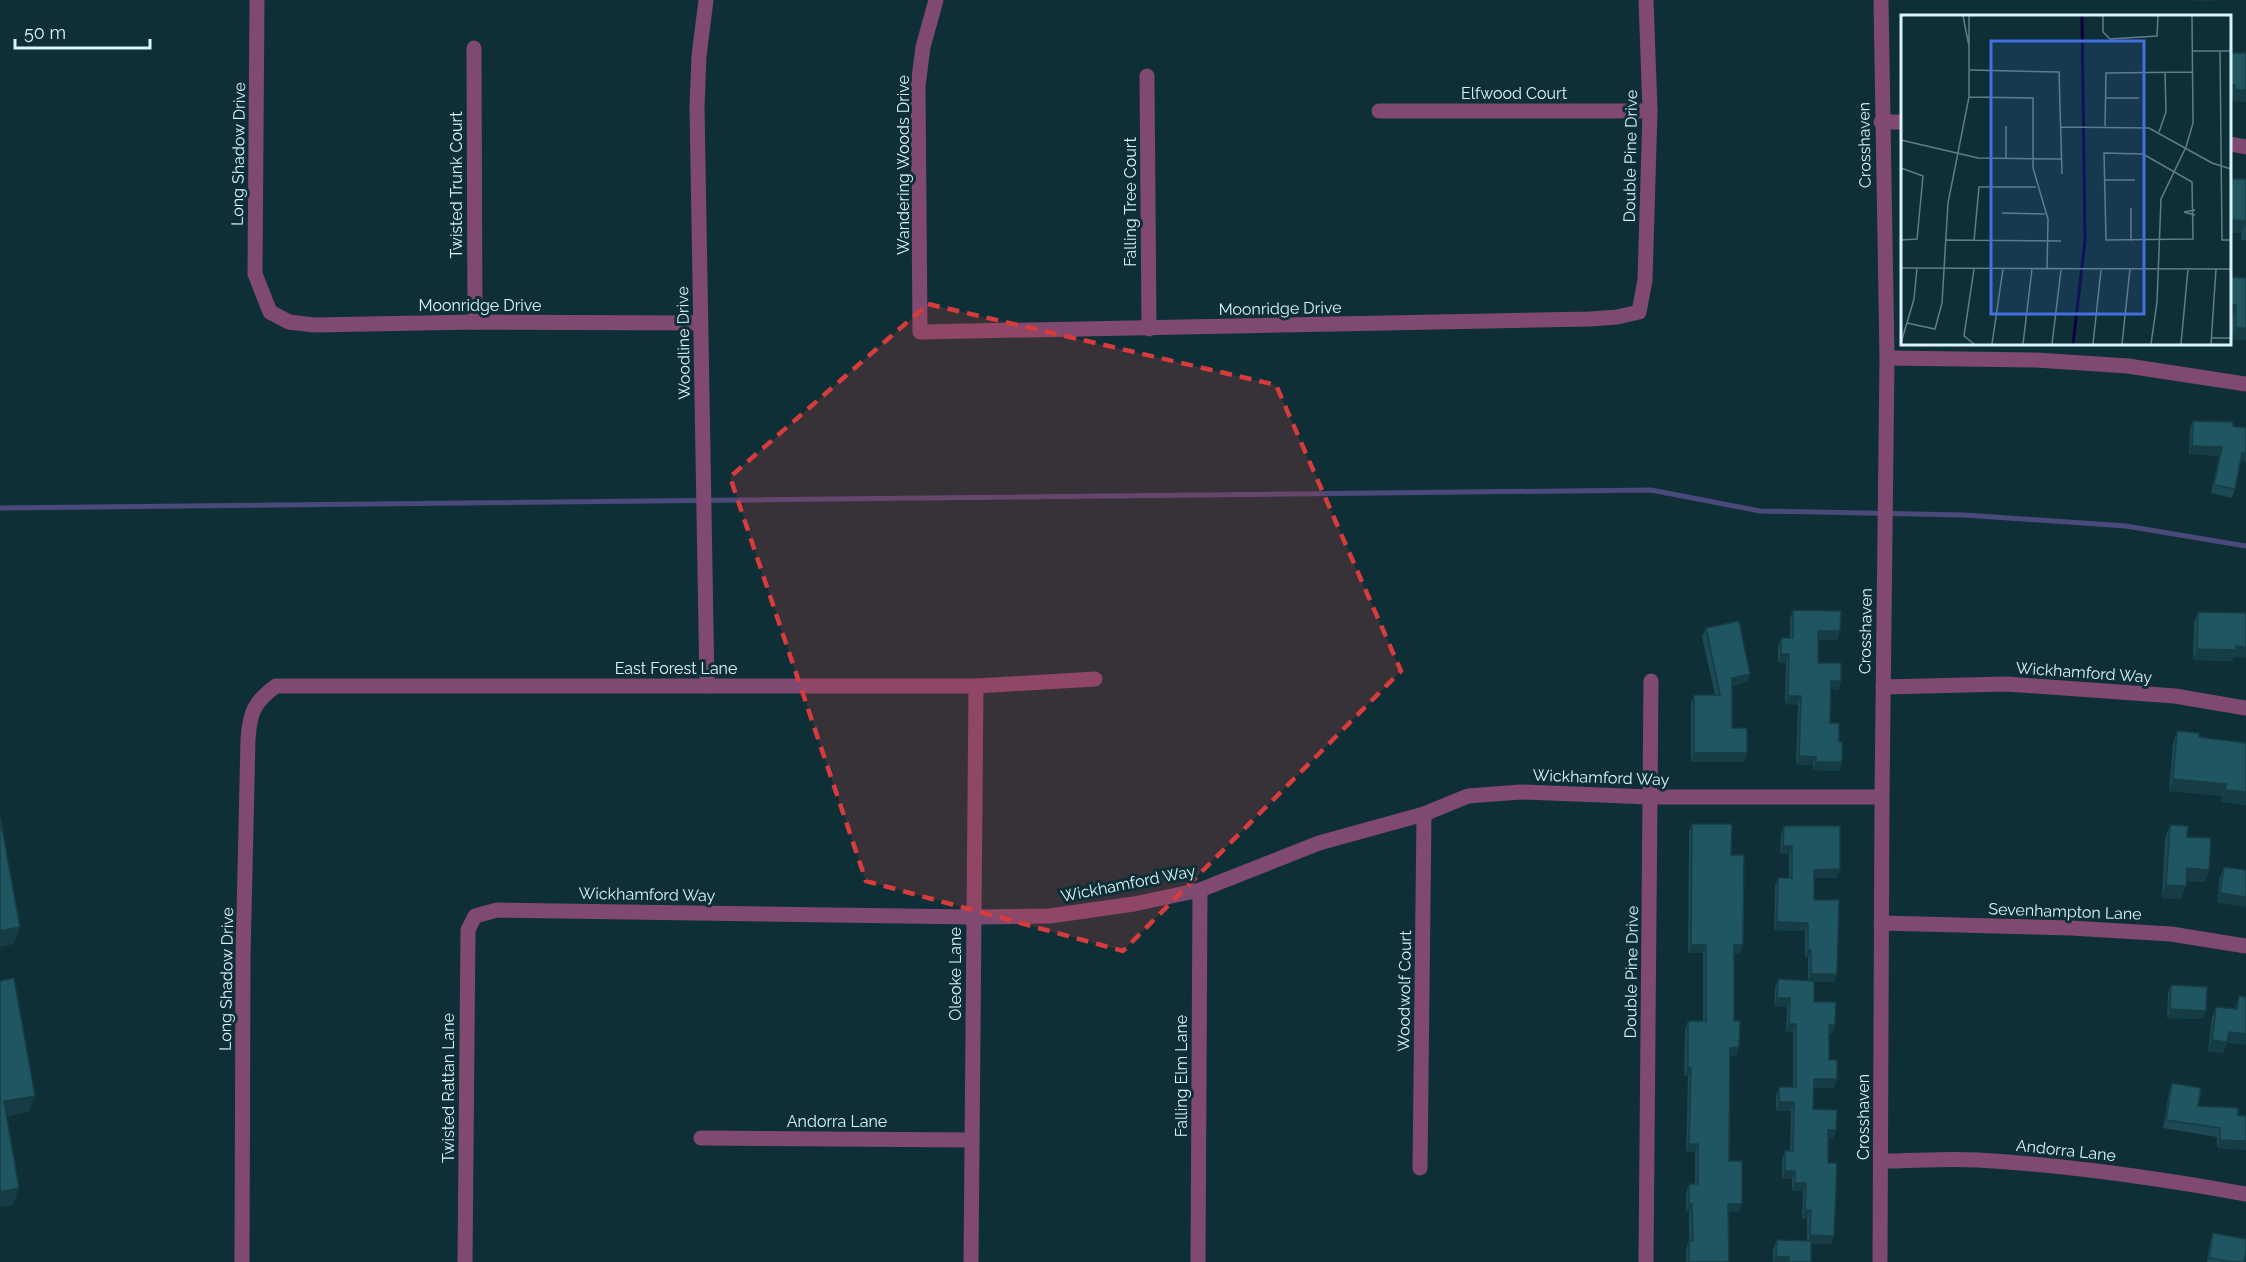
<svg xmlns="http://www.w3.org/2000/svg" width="2246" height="1262" font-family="Raleway,sans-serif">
<rect width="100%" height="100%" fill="#0f2f37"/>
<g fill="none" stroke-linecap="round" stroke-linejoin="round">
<path stroke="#49497a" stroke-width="5" d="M0,508L1651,490L1760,511L1964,515L2126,526L2246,546"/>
<g stroke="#7f4972" stroke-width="15">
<path d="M257,0L255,274L270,312L289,322L314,325L475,322L700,323"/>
<path d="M706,0L699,56L697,107L707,686"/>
<path d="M936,0L923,47L918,86L920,332L1590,319L1617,317L1639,312L1645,280L1650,111L1646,0"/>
<path d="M474,48L475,322"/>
<path d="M1147,76L1149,329"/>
<path d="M1379,111H1650"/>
<path d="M1881,122H1902"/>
<path d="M2230,144L2246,147"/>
<path d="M1887,358L2036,360L2128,366L2246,384"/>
<path d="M1883,687L2007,684L2175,696L2246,708"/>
<path d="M1881,923L2071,928L2171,934L2246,946"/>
<path d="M701,1138L972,1140"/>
<path d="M1881,1161C1913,1161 1946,1158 1977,1160C2068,1165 2157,1178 2246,1194"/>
<path d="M1420,1168L1424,814"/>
<path d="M242,1262L243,957L248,739C250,712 254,702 276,686H976L1095,679"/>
<path d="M465,1262L468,930L475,916L497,910L973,917L1050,916L1134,904L1200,890L1319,843L1424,814L1468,796L1521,792L1650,797H1882"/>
<path d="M971,1262L976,686"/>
<path d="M1198,1262L1200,890"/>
<path d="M1646,1262L1651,681"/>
<path d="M1880,1262L1882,797L1887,358L1881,0"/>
</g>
</g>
<g fill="#1c4954">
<path d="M2229,53H2246V102L2231,101V97H2229Z"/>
<path d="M2232,179H2246V240H2241V233H2229V184Z"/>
<path d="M2246,278V340H2231L2232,317Z"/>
<path d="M2193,421L2233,426L2241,462L2235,489L2232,498L2211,493L2219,456L2189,454L2190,429Z"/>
<path d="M1793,610L1840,631L1837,640H1818V663L1841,681L1838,690L1831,689L1830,723L1839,742L1842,762L1839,771L1813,770V765H1796L1798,705L1785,704L1786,663H1778V647L1781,638H1790V619Z"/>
<path d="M2198,612L2234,657L2232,661L2193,660L2194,623Z"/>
<path d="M1706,628L1750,674L1747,682L1732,686V728L1744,762H1691V703L1694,695H1715L1702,637Z"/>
<path d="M2177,731L2199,737L2246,743V805L2221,802L2222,796L2169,791L2173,743Z"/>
<path d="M1692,824L1731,855L1740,954H1734V1021L1736,1056H1730L1729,1161L1739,1212H1728L1729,1262H1686V1249L1689,1241V1212H1686V1193L1689,1184H1695V1152H1686L1688,1076H1684L1685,1030L1688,1021H1703V953H1688L1689,832Z"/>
<path d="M2170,825L2187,837L2209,870L2205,882L2186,881L2181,899L2162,898L2165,838Z"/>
<path d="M1784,826L1840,869L1837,878H1814V900L1837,974L1834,982H1814V1002L1835,1025L1832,1034H1829V1060L1834,1088H1814L1813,1109L1836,1130L1833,1139H1828V1163L1834,1236L1831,1244H1811V1262H1773V1249L1777,1240L1807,1241V1219H1802L1803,1191H1792V1179H1782V1160L1785,1151H1790L1791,1111H1776V1096L1779,1087H1793V1032H1786L1787,1007L1774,1006L1775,988L1778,979L1808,980V958H1805V931L1774,930L1775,886L1778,878H1789V854H1780L1781,835Z"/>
<path d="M2224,867L2246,870L2217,903L2220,877Z"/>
<path d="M2171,985L2203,1019L2167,1018L2168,993Z"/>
<path d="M2239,996L2246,997L2223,1053L2208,1051L2212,1017L2216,1007L2235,1009Z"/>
<path d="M2172,1083L2198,1106L2238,1115L2246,1116V1150L2217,1148V1137L2163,1128L2169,1092Z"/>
<path d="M2213,1233L2244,1262H2207L2210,1242Z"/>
</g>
<g fill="#163c45">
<path d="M2169,0H2214V1Z"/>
<path d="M2229,85H2235L2231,97H2229Z"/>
<path d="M2235,90H2246V102L2231,101Z"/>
<path d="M2229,220L2246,221L2241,233H2229Z"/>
<path d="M2229,305H2236L2232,317H2229Z"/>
<path d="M2236,328H2246V340H2231Z"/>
<path d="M2192,446L2222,447L2219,456L2189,454Z"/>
<path d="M2242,453H2246V462L2239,461Z"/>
<path d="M1818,631H1840L1837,640H1815Z"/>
<path d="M2236,646L2246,647V658L2234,657L2232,661L2193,660L2197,649Z"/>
<path d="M1781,654H1789L1786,663H1778Z"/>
<path d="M1750,674L1747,682L1729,686L1732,678Z"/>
<path d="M1831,681H1841L1838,690L1828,689Z"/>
<path d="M1788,696H1801L1798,705L1785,704Z"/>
<path d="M1694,753H1747L1744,762H1691Z"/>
<path d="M1799,756L1816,757L1813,765H1796Z"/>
<path d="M1816,762H1842L1839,771L1813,770Z"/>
<path d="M2173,779L2226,784L2222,796L2169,791Z"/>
<path d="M2225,790L2246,792V805L2221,802Z"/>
<path d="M1783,846H1792L1789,854H1780Z"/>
<path d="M2187,868L2209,870L2205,882L2182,881Z"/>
<path d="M1840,869L1837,878H1811L1814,870Z"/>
<path d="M2166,885L2186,886L2181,899L2162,898Z"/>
<path d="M2220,893L2246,897V907L2217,903Z"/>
<path d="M1777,922L1808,923L1805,931L1774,930Z"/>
<path d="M20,927L14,944L0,947V931Z"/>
<path d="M1691,945H1706L1703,953H1688Z"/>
<path d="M1734,945H1743L1740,954H1731Z"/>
<path d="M1808,950H1811L1808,958H1805Z"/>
<path d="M1811,974H1837L1834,982H1808Z"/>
<path d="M1777,998H1790L1787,1007L1774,1006Z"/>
<path d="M2170,1009L2206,1011L2203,1019L2167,1018Z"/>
<path d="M1789,1024H1796L1793,1032H1786Z"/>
<path d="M1829,1025H1835L1832,1034L1825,1033Z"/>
<path d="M2229,1032L2246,1034V1045L2227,1043L2223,1053L2208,1051L2212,1040Z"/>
<path d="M1739,1047L1736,1056H1727L1730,1048Z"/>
<path d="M1688,1068H1691L1688,1076H1684Z"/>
<path d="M1814,1079H1837L1834,1088H1811Z"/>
<path d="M35,1096L29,1112L0,1118L4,1101Z"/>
<path d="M1779,1102H1794L1791,1111H1776Z"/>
<path d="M1828,1130H1836L1833,1139H1825Z"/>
<path d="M2220,1140L2246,1141V1150L2217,1148Z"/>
<path d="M1689,1144H1698L1695,1152H1686Z"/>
<path d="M1785,1171H1795L1792,1179H1782Z"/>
<path d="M1795,1183H1806L1803,1191H1792Z"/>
<path d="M19,1188L13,1205L0,1207V1192Z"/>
<path d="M1689,1204H1692L1689,1212H1686Z"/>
<path d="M1728,1204H1742L1739,1212H1725Z"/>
<path d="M1805,1210H1811L1807,1219H1802Z"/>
<path d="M1810,1235L1834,1236L1831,1244H1807Z"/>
<path d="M1776,1257H1789L1787,1262H1774Z"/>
</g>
<g fill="#205562" stroke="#163c45" stroke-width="1.5">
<path d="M2229,53H2246V90H2235V85H2229Z"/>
<path d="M2232,179H2246V227V221L2229,220V201Z"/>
<path d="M2229,277L2246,278V328H2236V305H2229Z"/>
<path d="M2193,421L2233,422V426L2246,428V453H2242L2235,489L2214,485L2222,447L2192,446Z"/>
<path d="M1793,610L1841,611L1840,631H1818V663H1841V681H1831L1830,723H1839V742H1842V762H1816V757L1799,756L1801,696H1788L1789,654H1781V638H1793Z"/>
<path d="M2198,612L2246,613V647L2236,646V650L2197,649Z"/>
<path d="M1739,621L1750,674L1732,678V728H1747V753H1694V695H1720L1706,628Z"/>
<path d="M2177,731L2199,733V737L2246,743V792L2225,790L2226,784L2173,779Z"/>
<path d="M0,817L20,927L0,931Z"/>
<path d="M1692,824H1732L1731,855H1744L1743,945H1734V1021H1740L1739,1047L1730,1048L1729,1161H1742V1204H1728L1729,1261L1724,1262H1689V1241H1693L1692,1204H1689V1184H1698V1144H1689L1691,1068H1688V1021H1706V945H1691Z"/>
<path d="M2170,825L2188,826L2187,837L2211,838L2209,870L2187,868L2186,886L2166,885Z"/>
<path d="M1784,826H1840V869L1814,870V900H1839L1837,974H1811V950H1808V923L1777,922L1778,878H1792V846H1783Z"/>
<path d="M2224,867L2246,870V897L2220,893Z"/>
<path d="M14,978L35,1096L4,1101L19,1188L0,1192V981Z"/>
<path d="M1778,979L1814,981V1002H1836L1835,1025H1829V1060H1837V1079H1814L1813,1109L1837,1110L1836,1130H1828V1163H1837L1834,1236L1810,1235L1811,1210H1805L1806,1183H1795V1171H1785V1151H1793L1794,1102H1779V1087H1796V1024H1789L1790,998H1777Z"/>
<path d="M2171,985L2207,987L2206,1011L2170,1009Z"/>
<path d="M2239,996L2246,997V1034L2229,1032L2227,1042L2212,1040L2216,1007L2237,1009Z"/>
<path d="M2172,1083L2201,1088L2198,1106L2238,1108V1115L2246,1116V1141L2220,1140V1128L2166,1120Z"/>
<path d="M2213,1233L2246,1239V1251L2244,1262H2233L2209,1258Z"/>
<path d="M1777,1240L1811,1241V1262H1789V1257H1776Z"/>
</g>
<path fill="#d63c3d" fill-opacity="0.2" stroke="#d63c3d" stroke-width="4.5" stroke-dasharray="12 8" stroke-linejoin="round" d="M928,304L1276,385L1401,671L1123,951L866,881L730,477Z"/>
<g text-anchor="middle" stroke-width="6" stroke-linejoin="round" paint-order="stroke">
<g font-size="16" fill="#d9f4fb" stroke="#0f2f37">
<text x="1514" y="99">Elfwood Court</text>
<text transform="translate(1864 145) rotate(-91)" y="6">Crosshaven</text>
<text transform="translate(238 154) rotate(-89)" y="6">Long Shadow Drive</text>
<text transform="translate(1630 156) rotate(-89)" y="6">Double Pine Drive</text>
<text transform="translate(903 165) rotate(-90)" y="6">Wandering Woods Drive</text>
<text transform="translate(456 185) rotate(-90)" y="6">Twisted Trunk Court</text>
<text transform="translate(1130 202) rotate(-90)" y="6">Falling Tree Court</text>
<text x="480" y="311">Moonridge Drive</text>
<text transform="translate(1280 308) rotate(-1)" y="6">Moonridge Drive</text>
<text transform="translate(683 343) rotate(-91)" y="6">Woodline Drive</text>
<text transform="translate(1865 631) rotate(-89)" y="6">Crosshaven</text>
<text x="676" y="674">East Forest Lane</text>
<text transform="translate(2084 672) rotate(4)" y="6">Wickhamford Way</text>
<text transform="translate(1601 777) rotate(2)" y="6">Wickhamford Way</text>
<text transform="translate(1128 883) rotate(-11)" y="6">Wickhamford Way</text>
<text transform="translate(647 894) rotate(1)" y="6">Wickhamford Way</text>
<text transform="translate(2065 911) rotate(2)" y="6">Sevenhampton Lane</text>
<text transform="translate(1631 972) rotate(-89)" y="6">Double Pine Drive</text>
<text transform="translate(955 974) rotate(-90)" y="6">Oleoke Lane</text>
<text transform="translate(226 979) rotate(-89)" y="6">Long Shadow Drive</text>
<text transform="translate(1404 991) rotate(-89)" y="6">Woodwolf Court</text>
<text transform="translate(1181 1076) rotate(-90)" y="6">Falling Elm Lane</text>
<text transform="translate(448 1088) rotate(-90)" y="6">Twisted Rattan Lane</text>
<text transform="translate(1863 1117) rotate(-90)" y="6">Crosshaven</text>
<text x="837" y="1127">Andorra Lane</text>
<text transform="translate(2066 1150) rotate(6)" y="6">Andorra Lane</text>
</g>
</g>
<g transform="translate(1901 15)">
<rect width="330" height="330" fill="#0f2f37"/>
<path fill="none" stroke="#0b0042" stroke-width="3" d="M172,329L184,226L181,1"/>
<path fill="none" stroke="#607e85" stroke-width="1.5" d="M62,1L68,31M202,1V17L209,24L256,21L257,1M292,36H330M319,37L321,225H330M69,55L158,57L161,159M68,82L132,83V153L147,204L146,254M204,83H238M204,111L205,58L292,57M160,112L248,113L311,148L330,154M258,117L265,97L264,57M0,125L77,143L160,144M203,138L242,139L291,167L292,224L205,225ZM105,144V111M0,153L22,161L16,224L0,225M203,165H234M294,195L283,197L294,200M101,198L144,199M44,225L160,226M73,226L78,172H135M230,226V193M0,253L330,254M6,308L34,314L41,288L47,188L68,82V1M311,323H330M0,328L13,284L16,253M73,329L63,321L73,254M91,329L102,254M122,329L131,254M151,329L160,255M192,329L200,255M221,329L229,254M250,329L256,287L260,184L285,132L292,108L291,1M280,329L287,254M310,329L315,254"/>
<path fill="#436fdf" fill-opacity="0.15" stroke="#436fdf" stroke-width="3" d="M90,26H243V299H90Z"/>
<rect width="330" height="330" fill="none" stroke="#d9f4fb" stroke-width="3"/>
</g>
<path d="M15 39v9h135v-9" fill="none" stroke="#d9f4fb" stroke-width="3"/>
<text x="24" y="39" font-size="18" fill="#d9f4fb" stroke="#0f2f37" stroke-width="4.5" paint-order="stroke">50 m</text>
</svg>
